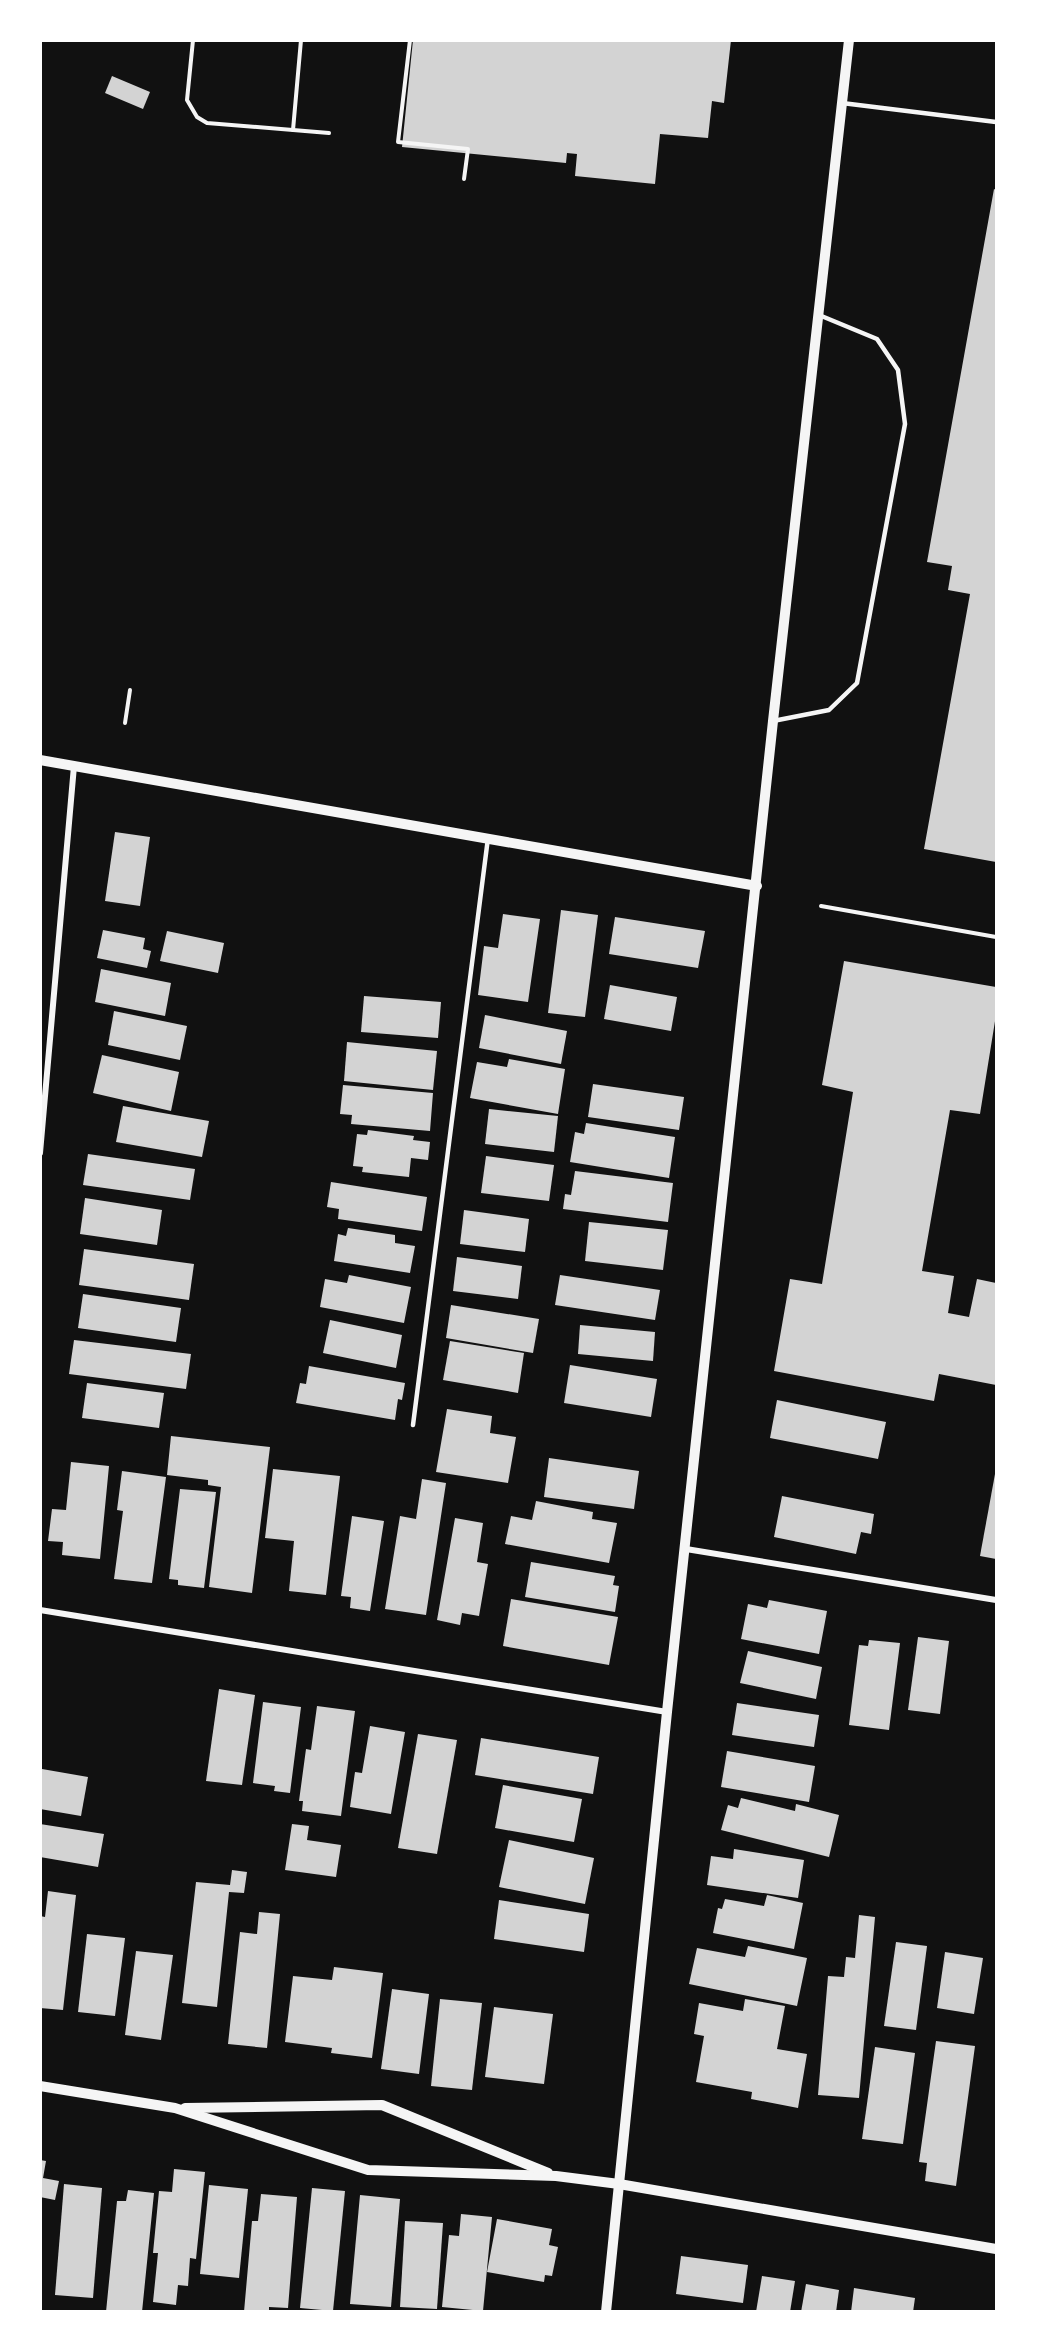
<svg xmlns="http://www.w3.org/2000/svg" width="1037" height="2352" font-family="Rubik,sans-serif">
<rect width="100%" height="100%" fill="#111"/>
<g fill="#d3d3d3">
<path d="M413,40H731L724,103L712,101L708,138L660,134L655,184L575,176L577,154L567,153L566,163L402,147Z"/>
<path d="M112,76L150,92L143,109L105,93Z"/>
<path d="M994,189L996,190V862L924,849L970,594L948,590L952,566L927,562Z"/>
<path d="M115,832L150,837L140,906L105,901Z"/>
<path d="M561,910L598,915L585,1017L548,1013Z"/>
<path d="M503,914L540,919L528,1002L478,995L484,946L498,948Z"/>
<path d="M615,917L705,931L698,968L609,954Z"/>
<path d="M103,930L145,938L143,949L151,951L147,968L97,958Z"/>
<path d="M167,931L224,943L218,973L160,961Z"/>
<path d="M844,961L996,987V1015L980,1114L950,1110L922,1271L954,1276L948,1313L969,1317L977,1279L996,1283V1385L939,1374L934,1401L774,1371L790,1279L822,1284L853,1092L822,1085Z"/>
<path d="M101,969L171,983L165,1016L95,1002Z"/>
<path d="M610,985L677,997L671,1031L604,1019Z"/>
<path d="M364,996L441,1002L438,1038L361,1032Z"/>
<path d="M114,1011L187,1026L180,1060L108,1045Z"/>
<path d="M485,1015L567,1031L561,1064L479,1048Z"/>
<path d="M347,1042L437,1051L433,1090L344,1081Z"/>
<path d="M102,1055L179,1072L171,1111L93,1093Z"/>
<path d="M509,1059L565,1069L558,1114L470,1098L477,1062L507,1067Z"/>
<path d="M593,1084L684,1097L679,1130L588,1117Z"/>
<path d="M343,1085L433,1093L430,1131L351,1124L352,1115L340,1114Z"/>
<path d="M123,1106L209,1121L202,1157L116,1142Z"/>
<path d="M489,1109L558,1116L554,1152L485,1144Z"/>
<path d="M586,1123L675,1137L669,1178L570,1162L575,1132L584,1134Z"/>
<path d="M368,1130L414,1136L413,1140L430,1142L428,1160L411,1158L409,1177L362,1172L363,1167L353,1166L357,1134L367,1135Z"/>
<path d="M88,1154L195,1169L190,1200L83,1185Z"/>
<path d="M486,1156L554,1165L549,1201L481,1193Z"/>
<path d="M575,1171L673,1183L668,1222L563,1209L565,1194L571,1195Z"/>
<path d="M331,1182L427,1197L422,1231L338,1219L339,1209L327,1207Z"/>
<path d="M85,1198L162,1210L157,1245L80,1234Z"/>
<path d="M464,1210L529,1219L525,1252L460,1244Z"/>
<path d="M589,1222L668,1230L663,1270L585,1261Z"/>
<path d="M348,1228L395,1235V1243L415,1246L410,1273L334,1261L338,1234L346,1236Z"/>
<path d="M84,1249L194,1264L189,1300L79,1285Z"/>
<path d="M457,1257L522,1266L518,1299L453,1291Z"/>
<path d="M349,1275L411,1287L404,1323L320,1307L325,1279L347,1283Z"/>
<path d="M560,1275L660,1290L655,1320L555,1305Z"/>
<path d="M83,1294L181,1308L176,1342L78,1328Z"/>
<path d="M451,1305L539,1319L533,1353L446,1338Z"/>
<path d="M330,1320L402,1335L396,1368L323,1353Z"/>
<path d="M580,1325L655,1332L653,1361L578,1354Z"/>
<path d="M74,1340L191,1354L186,1389L69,1374Z"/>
<path d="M450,1341L524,1353L518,1393L443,1380Z"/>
<path d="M570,1365L657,1379L651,1417L564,1403Z"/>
<path d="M309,1366L405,1383L402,1400L398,1399L395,1420L296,1403L300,1383L306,1384Z"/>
<path d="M87,1383L164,1393L159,1428L82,1418Z"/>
<path d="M777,1400L886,1422L878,1459L770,1438Z"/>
<path d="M447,1409L492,1416L490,1433L516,1437L508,1483L436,1472Z"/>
<path d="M171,1436L270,1447L252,1593L209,1587L221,1487L208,1485V1480L167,1475Z"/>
<path d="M549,1458L639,1471L634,1509L544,1497Z"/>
<path d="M71,1462L109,1466L100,1559L62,1555L63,1542L48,1541L52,1509L66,1510Z"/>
<path d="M273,1469L340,1476L326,1595L289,1591L294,1541L265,1538Z"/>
<path d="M122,1471L166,1477L152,1583L114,1579L123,1511L117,1510Z"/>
<path d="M995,1474H996V1559L980,1556Z"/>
<path d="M422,1479L446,1483L426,1615L385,1609L400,1516L416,1519Z"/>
<path d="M180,1489L216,1492L204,1588L178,1585V1580L169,1579Z"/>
<path d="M782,1496L874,1514L871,1534L861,1532L856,1554L774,1537Z"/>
<path d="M536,1501L593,1512L592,1519L617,1523L609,1563L505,1544L511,1516L532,1520Z"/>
<path d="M352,1516L384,1521L370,1611L350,1608L351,1597L341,1596Z"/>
<path d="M455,1518L483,1523L477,1562L488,1564L479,1616L462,1613L460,1625L437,1620Z"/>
<path d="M531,1562L615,1576L613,1585L619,1586L615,1612L525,1597Z"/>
<path d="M511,1599L618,1617L609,1665L503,1646Z"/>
<path d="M769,1600L827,1611L819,1654L741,1639L748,1604L767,1608Z"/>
<path d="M918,1637L949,1641L940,1714L908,1710Z"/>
<path d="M869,1640L900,1643L889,1730L849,1725L859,1645L868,1646Z"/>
<path d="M748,1651L822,1667L816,1699L740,1683Z"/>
<path d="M219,1689L255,1695L242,1785L206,1781Z"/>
<path d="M263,1702L301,1707L290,1793L274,1791L275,1786L253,1783Z"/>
<path d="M737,1703L819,1715L814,1747L732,1735Z"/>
<path d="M317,1706L355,1711L341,1816L302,1811L303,1801H299L306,1749L311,1750Z"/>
<path d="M370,1726L405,1732L391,1814L350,1807L355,1772L362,1773Z"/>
<path d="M418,1734L457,1740L437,1854L398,1848Z"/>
<path d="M481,1738L599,1757L593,1794L475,1775Z"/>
<path d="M727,1751L815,1766L809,1802L721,1787Z"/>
<path d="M42,1769L88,1777L81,1816L40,1809Z"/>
<path d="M503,1785L582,1799L574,1842L495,1828Z"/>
<path d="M741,1798L795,1811L796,1804L839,1815L829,1857L721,1830L728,1805L738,1808Z"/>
<path d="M40,1824L104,1834L98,1867L40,1857Z"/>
<path d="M292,1824L309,1826L307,1840L341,1845L336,1877L285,1870Z"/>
<path d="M509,1840L594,1858L585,1904L499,1887Z"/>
<path d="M734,1849L804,1860L798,1898L707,1885L711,1856L733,1859Z"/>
<path d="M232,1870L247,1872L244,1893L229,1892L217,2007L182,2003L196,1882L230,1885Z"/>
<path d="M48,1891L76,1895L63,2010L40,2008V1916L45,1917Z"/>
<path d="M767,1895L803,1903L794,1949L713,1933L718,1908L722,1909L725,1899L764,1906Z"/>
<path d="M499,1900L589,1914L584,1952L494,1939Z"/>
<path d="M259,1912L280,1914L267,2048L228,2044L240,1932L257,1934Z"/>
<path d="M859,1915L875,1917L859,2098L818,2095L828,1976L844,1977L846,1957L855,1958Z"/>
<path d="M87,1934L125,1938L115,2016L78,2012Z"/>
<path d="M896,1942L927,1946L916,2030L884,2026Z"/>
<path d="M748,1946L807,1958L797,2006L689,1984L697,1948L745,1957Z"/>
<path d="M136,1951L173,1955L161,2040L125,2035Z"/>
<path d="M945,1952L983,1958L974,2014L937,2008Z"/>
<path d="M334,1967L383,1973L372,2058L331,2053L332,2048L285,2042L293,1976L332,1980Z"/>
<path d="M392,1989L429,1994L419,2074L381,2069Z"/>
<path d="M440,1999L482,2003L472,2090L431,2086Z"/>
<path d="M745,1999L785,2006L777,2049L807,2054L798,2108L751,2099L752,2092L696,2082L704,2036L694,2034L699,2003L743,2011Z"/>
<path d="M494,2007L553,2014L544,2084L485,2077Z"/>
<path d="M936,2041L975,2046L956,2186L925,2181L927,2163L919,2162Z"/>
<path d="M875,2047L915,2053L903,2144L862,2139Z"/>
<path d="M40,2160L46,2161L43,2178L59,2181L55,2200L40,2197Z"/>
<path d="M174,2169L205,2172L196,2259L190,2258L188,2286L178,2285L176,2305L153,2302L158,2253H153L159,2191L172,2192Z"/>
<path d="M64,2184L102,2188L93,2298L55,2295Z"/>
<path d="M209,2185L248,2189L239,2278L200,2274Z"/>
<path d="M312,2188L345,2191L333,2311L300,2308Z"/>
<path d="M128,2190L154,2193L142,2312H106L117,2201H126Z"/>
<path d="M261,2194L297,2197L288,2308L269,2307V2312H244L252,2221H258Z"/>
<path d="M360,2195L400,2199L391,2307L350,2304Z"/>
<path d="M461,2214L492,2217L483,2311L442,2307L449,2235L459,2236Z"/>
<path d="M497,2219L552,2229L549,2245L558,2247L552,2276L545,2275L544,2282L487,2272Z"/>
<path d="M405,2221L443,2223L437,2309L400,2307Z"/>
<path d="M681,2256L748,2265L743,2303L676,2294Z"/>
<path d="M762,2276L795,2281L790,2312H756Z"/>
<path d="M806,2284L839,2290L836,2312H801Z"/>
<path d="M854,2288L915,2298L913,2312H851Z"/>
</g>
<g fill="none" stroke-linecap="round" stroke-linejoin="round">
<g stroke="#f5f5f5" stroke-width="4">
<path d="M193,40L187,100L197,117L207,123L329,133"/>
<path d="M410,40L398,142L468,149L464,179"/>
<path d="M293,130L301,40"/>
<path d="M125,723L130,690"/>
<path d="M821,906L996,937"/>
</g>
<g stroke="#f5f5f5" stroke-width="4.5">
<path d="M842,103L996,122"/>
<path d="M773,721L829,710L857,683L905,424L898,370L877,339L819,315"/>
<path d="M413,1425L488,838"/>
</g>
<g stroke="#f5f5f5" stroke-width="6">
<path d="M40,1153L74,766"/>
<path d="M686,1549L996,1600"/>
<path d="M40,1610L667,1712"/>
</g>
<g stroke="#f5f5f5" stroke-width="10">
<path d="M40,760L757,886"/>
<path d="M40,2086L175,2108L368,2170L556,2176L619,2184L996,2249"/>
<path d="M185,2108L382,2105L548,2173"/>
<path d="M606,2312L667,1712L773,721L849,40"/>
</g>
</g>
<rect width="1037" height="2352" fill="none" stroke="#ffffff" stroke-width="84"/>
</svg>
